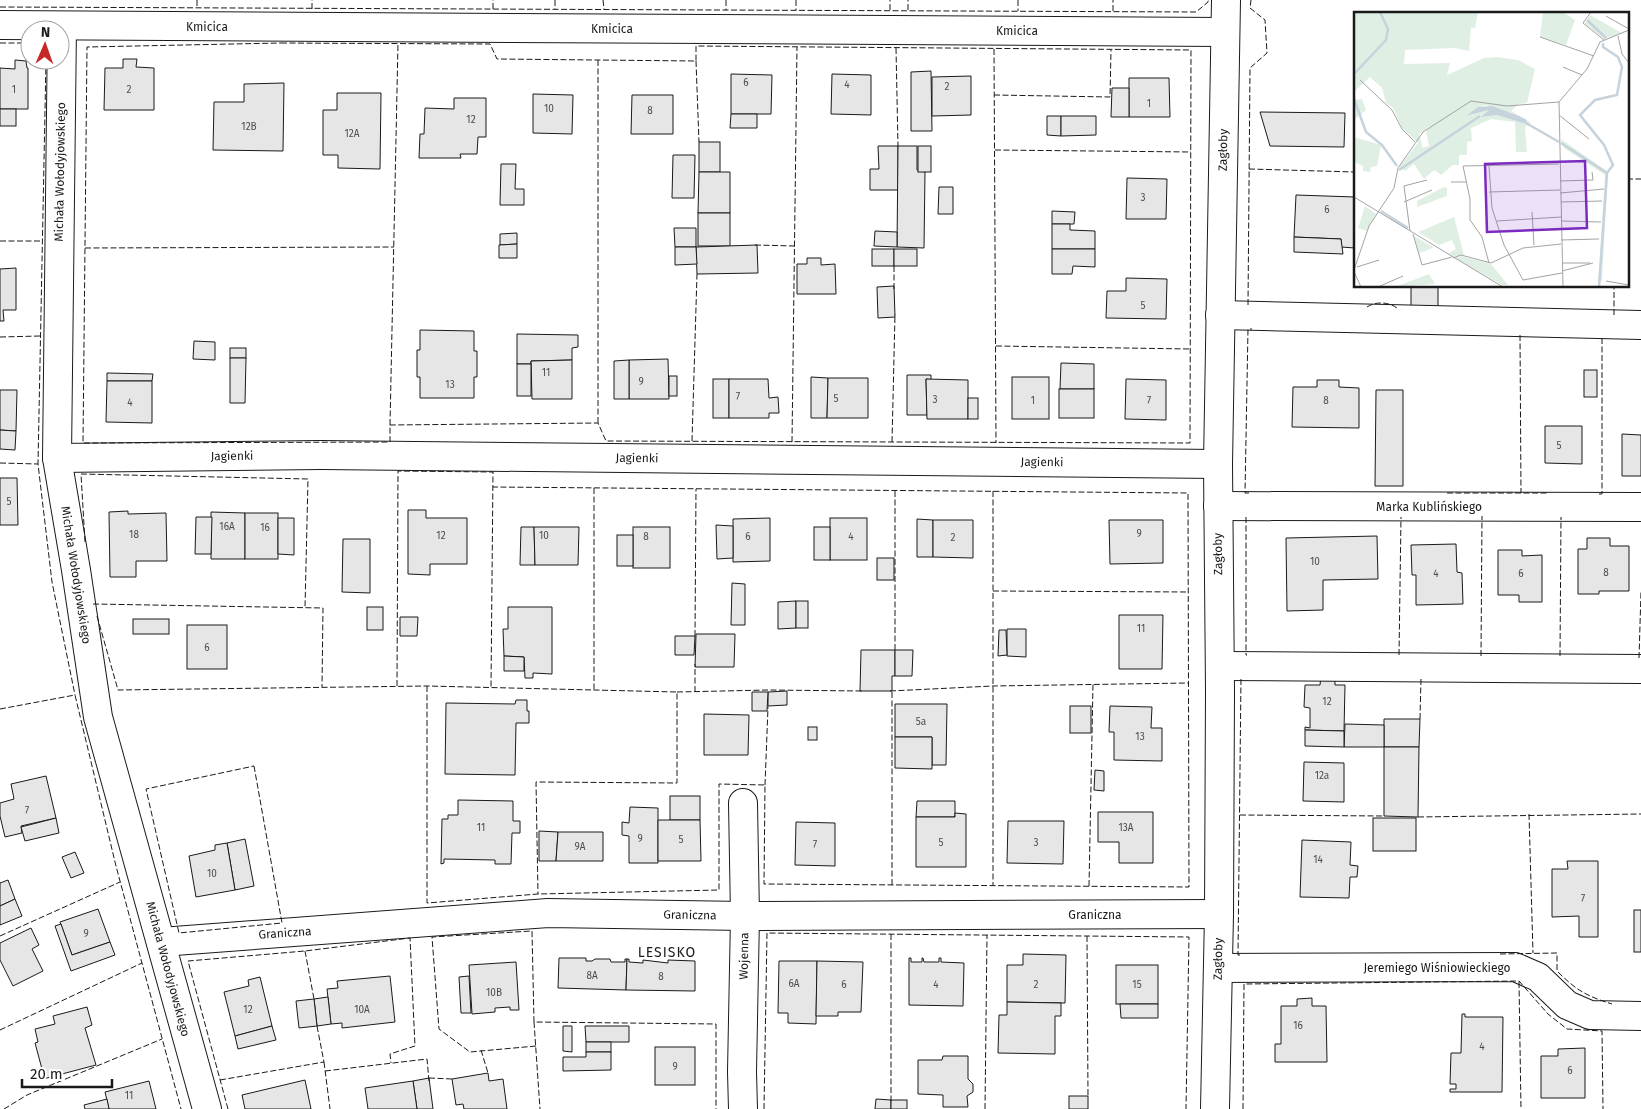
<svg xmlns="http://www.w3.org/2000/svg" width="1641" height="1109" font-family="'Fira Sans',sans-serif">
<rect width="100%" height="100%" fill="#fff"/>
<g fill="#e6e6e6" stroke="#1a1a1a">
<path d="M123,59H137L136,67L154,68V110H104L105,68H123Z"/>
<path d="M15,60L26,61L27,68H28V109H0V68L15,69Z"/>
<path d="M931,71L932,131H911V72Z"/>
<path d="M731,74L772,75L771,114H731Z"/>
<path d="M832,74L871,75V115L831,114Z"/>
<path d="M971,76V115L932,116V77Z"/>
<path d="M1129,78H1169L1170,117H1129Z"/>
<path d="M284,83L283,151L213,150L214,102H244V84Z"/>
<path d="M1112,88H1129V117H1111Z"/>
<path d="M337,93H381L380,169L338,168V155H323V110H337Z"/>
<path d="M533,94L573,95L572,134L533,133Z"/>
<path d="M632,95H673V134H631Z"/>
<path d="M454,98H486V137H478L477,154H460L461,158H419L420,134H424L425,108L454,109Z"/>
<rect x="0" y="109" width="16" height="17"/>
<path d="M1260,112L1345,113L1344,147L1270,146Z"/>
<path d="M731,114H757V128H730Z"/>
<path d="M1047,116H1061V136L1047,135Z"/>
<path d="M1061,116H1096V135L1061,136Z"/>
<rect x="699" y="142" width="21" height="30"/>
<path d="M878,146H898V190H870V169H879Z"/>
<path d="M898,146H917V170L925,172L924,248L897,247Z"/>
<rect x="918" y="146" width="13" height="26"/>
<path d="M673,155H695L694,198H672Z"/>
<path d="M501,164H516L515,189H524V205H500Z"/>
<path d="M699,172H730V213H698Z"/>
<path d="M1127,178L1167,179L1166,219H1126Z"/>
<path d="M939,187H953V214H938Z"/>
<path d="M1296,195L1355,197V248L1341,247V239L1294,237Z"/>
<path d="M1052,211L1075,212L1074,224H1052Z"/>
<rect x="698" y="213" width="32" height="33"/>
<path d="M1052,224H1070V230L1095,231V249H1052Z"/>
<path d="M674,228H696V247H675Z"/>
<path d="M875,231L897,232V247L874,246Z"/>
<path d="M517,233V244L500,245V234Z"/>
<path d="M1294,237L1341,239L1343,254L1294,252Z"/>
<path d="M517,244V258H499V245Z"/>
<path d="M757,245L758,273L697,274L696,247Z"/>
<path d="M675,247H696L697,264L675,265Z"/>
<rect x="872" y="249" width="22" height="17"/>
<rect x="894" y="249" width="23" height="17"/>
<path d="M1052,249H1095V267L1073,266L1072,274H1052Z"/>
<path d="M807,258H821V265L835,264L836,294H797V264H807Z"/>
<path d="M16,268V310H3L4,321H0V269Z"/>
<path d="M1126,278L1167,279L1166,319L1106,318L1107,291H1126Z"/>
<path d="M894,286L895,317L878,318L877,287Z"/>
<rect x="1411" y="286" width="27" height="22"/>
<path d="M420,330L474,331V351H477V377H474V398H420V377H417V350H420Z"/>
<path d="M517,334L578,335V347L572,348V360L531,361V364H517Z"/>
<path d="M194,341L215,342V360L193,359Z"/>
<rect x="230" y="348" width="16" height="10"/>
<path d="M230,358H246L245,403H230Z"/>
<path d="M668,359L669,399H629V360Z"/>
<path d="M572,360V399H532L531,361Z"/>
<path d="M629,360V399H614V361Z"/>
<path d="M1061,363L1094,364V389H1060Z"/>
<rect x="517" y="364" width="14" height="32"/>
<rect x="1584" y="370" width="13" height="27"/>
<path d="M107,373L153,374L152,381H107Z"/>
<path d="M907,375H931V380L926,379L927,415H907Z"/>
<rect x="669" y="376" width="8" height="20"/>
<path d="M811,377L828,378L827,418H811Z"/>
<rect x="1012" y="377" width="37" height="42"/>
<path d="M828,378H868V418H827Z"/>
<rect x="713" y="379" width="16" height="39"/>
<path d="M729,379H768L769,398L778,397L779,413H769V418H729Z"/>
<path d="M926,379L968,380V419H927Z"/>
<path d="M1126,379L1166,380V420L1125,419Z"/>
<path d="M1317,380H1339V387L1359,388V428L1292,427L1293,387H1317Z"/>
<path d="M107,381H152V423L106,422Z"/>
<rect x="1059" y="389" width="35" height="29"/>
<path d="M0,390H17L16,431L0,430Z"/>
<path d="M1376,390H1403V486H1375Z"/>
<rect x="968" y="398" width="10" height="21"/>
<path d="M1545,426H1582V464L1545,463Z"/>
<path d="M0,430L16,431L15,450L0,449Z"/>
<path d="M1622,434L1641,435V476H1622Z"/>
<path d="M0,478H17L18,525H0Z"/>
<path d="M408,510H426V518H467V564H430V575L408,574Z"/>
<path d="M128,511V514L166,513L167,561H136V577H110L109,512Z"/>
<path d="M211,512L245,513V559H211Z"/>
<rect x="245" y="513" width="33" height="46"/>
<path d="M196,517H212L211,554H195Z"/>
<path d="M278,518H294V555L278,554Z"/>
<path d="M770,518V561L733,562V519Z"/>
<rect x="830" y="518" width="37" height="42"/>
<path d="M917,519L933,520V557H917Z"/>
<path d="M933,520H973V558L933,557Z"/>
<path d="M1109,520H1163V563L1110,564Z"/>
<path d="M716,525L733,526V558L717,559Z"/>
<path d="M521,527H534L535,565H520Z"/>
<path d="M534,527H579L578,565H535Z"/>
<rect x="633" y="527" width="37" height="41"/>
<rect x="814" y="527" width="16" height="33"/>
<rect x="617" y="535" width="16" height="31"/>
<path d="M1377,536L1378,579L1323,580V610L1287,611L1286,538Z"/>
<path d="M1587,538H1610V546H1629V591H1599V594H1578V549H1587Z"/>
<path d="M343,539H370V593L342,592Z"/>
<path d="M1456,544L1457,572L1462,573L1463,604L1416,605V575H1412L1411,545Z"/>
<path d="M1498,550H1522V556L1542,555V602H1519V595H1498Z"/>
<rect x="877" y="558" width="17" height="22"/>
<path d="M732,583L745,584V625H731Z"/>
<path d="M796,601V628L778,629V602Z"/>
<rect x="796" y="601" width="12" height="27"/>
<rect x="367" y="607" width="16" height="23"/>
<path d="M508,607H552V674L533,673V678H525L524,657L504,656L503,629H508Z"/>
<path d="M1119,615H1163L1162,669H1119Z"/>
<path d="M400,617H418L417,636H400Z"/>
<rect x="133" y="619" width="36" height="15"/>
<rect x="187" y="625" width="40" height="44"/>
<path d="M1007,629H1026V657L1007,656Z"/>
<path d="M999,630H1006L1007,655L998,656Z"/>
<path d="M696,634H735L734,667H695Z"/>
<path d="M675,636H695L694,655H675Z"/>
<path d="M861,650H895V676H892V691H860Z"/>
<path d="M895,650H913L912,676H895Z"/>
<path d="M504,656L524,657V671H504Z"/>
<path d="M1321,676L1335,677V685H1345L1344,731L1305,730V727L1310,728V708L1304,707L1305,685H1320Z"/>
<path d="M787,691V705L768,706V692Z"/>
<path d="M752,692H768L767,711H752Z"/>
<path d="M516,700H527V711H529V723H516L515,775L445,774L446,703L515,704Z"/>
<path d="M895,704H947L946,765H932V737H895Z"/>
<rect x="1070" y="706" width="21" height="27"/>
<path d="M1110,706L1152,707L1151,728H1162V761L1114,760V732H1109Z"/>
<path d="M704,714L749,715L748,755H704Z"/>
<path d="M1384,719H1420L1419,747H1384Z"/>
<path d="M1345,724L1384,725V747H1344Z"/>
<rect x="808" y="727" width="9" height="13"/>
<path d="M1305,730L1344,731V747L1305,746Z"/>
<path d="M895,737H932V769L895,768Z"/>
<path d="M1384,747H1419L1418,817L1384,816Z"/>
<path d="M1304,762L1344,763V802L1303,801Z"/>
<path d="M1095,770L1104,771V791L1094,790Z"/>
<path d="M46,776L56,818L21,826L22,833L5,837L0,816V803L14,799L11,784Z"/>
<rect x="670" y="796" width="30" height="24"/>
<path d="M458,800L513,801V821H520V833H512L511,864H495V860L444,859V863L441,864L442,819H448V815H458Z"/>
<path d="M917,801H955V817H916Z"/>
<path d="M630,807L658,808V863H629V836L622,835V822L629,823Z"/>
<path d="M1098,812H1153V863H1119V842H1098Z"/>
<path d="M955,813L966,814V867H916V817H955Z"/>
<path d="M56,818L59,833L25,841L21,827Z"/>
<rect x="1373" y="818" width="43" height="33"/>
<path d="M658,820H700L701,861H658Z"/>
<path d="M1008,821H1064L1063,864L1007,863Z"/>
<path d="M796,822L835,823V866L795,865Z"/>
<path d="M539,831L558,832L556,861H539Z"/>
<path d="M558,832H603V861H556Z"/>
<path d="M245,839L254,886L235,890L227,843Z"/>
<path d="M1302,840L1351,842L1350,865L1358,866L1357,877H1350L1349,898L1300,897Z"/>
<path d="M227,843L235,890L196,897L189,856L215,850V845Z"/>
<path d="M75,852L84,873L71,878L62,857Z"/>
<path d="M1567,861H1598V937H1579V916L1552,917V869H1568Z"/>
<path d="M8,880L15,899L0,906V883Z"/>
<path d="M15,899L22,916L0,925V906Z"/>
<path d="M98,909L110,942L72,955L60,922Z"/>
<rect x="1634" y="910" width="7" height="42"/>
<path d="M61,924L72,955L110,942L115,955L71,971L55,926Z"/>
<path d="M31,928L39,945L32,949L43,971L13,986L0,960V943Z"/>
<path d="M1023,954L1066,955L1065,1003L1007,1002V965H1023Z"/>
<path d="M559,958H586V961H592L595,959H610L611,962H625V959H627L626,990L558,988Z"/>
<path d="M909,958H911V962H922V958H923L924,962H939V958H941V962L964,963L963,1006L909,1005Z"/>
<path d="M627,959H629V962L643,963V960L668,963V960L695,961V991L626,990Z"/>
<path d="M779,961H817L816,1024L788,1023V1013H778Z"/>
<path d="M817,961L863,962L861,1012H838V1016H816Z"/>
<path d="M516,962L519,1010H510V1007L495,1008V1012L472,1014L469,965Z"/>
<rect x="1116" y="965" width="42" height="39"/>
<path d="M390,976L395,1022L342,1028V1023L331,1024L327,989L338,988L337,981Z"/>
<path d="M469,976L471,1013H461L459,977Z"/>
<path d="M260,977L272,1026L235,1036L224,992L249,986L248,980Z"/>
<path d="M328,997L331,1024L317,1026L314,999Z"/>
<path d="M1312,998V1006H1326L1327,1062H1275V1044H1281V1006H1297V999Z"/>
<path d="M314,999L317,1026L299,1028L296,1001Z"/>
<path d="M1007,1002L1061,1003V1016H1055V1054L998,1053L999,1015H1007Z"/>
<path d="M1120,1004H1158V1018H1121Z"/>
<path d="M87,1007L92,1025L85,1028L96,1065L43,1079L40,1069H42L35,1043L38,1042L35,1029L55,1024L53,1016Z"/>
<path d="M1462,1014H1465V1017H1503L1502,1092H1450V1089H1456V1084H1450L1451,1053H1461Z"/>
<path d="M272,1026L276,1040L238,1049L235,1036Z"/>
<path d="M563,1026H572V1052L563,1051Z"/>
<path d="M585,1026H629V1042H586Z"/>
<rect x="586" y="1042" width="25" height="10"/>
<rect x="655" y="1047" width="40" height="38"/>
<path d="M1585,1048V1098H1541V1056H1558V1049Z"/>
<path d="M586,1052H611V1070L563,1071V1057H586Z"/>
<path d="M943,1056H968V1079L973,1084V1092L967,1096L968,1107H943V1095L918,1094V1060H942Z"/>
<path d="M488,1073L489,1081L503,1079L507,1109H464L463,1104L456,1105L452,1079Z"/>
<path d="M429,1078L433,1109H417L413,1081Z"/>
<path d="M305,1080L311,1109H245L242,1095Z"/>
<path d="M149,1081L156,1109H109L105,1092Z"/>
<path d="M413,1081L417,1109H368L365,1088Z"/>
<rect x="1069" y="1096" width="19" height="13"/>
<path d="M107,1099L109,1109H85L84,1105Z"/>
<path d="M876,1099L891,1100V1109H875Z"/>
<rect x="891" y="1100" width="16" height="9"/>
</g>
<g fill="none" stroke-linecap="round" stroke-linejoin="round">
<defs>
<g id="minor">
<path d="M0,25L1224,32"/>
<path d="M62,26L57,458L76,570L98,717L207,1109"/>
<path d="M1220,315L1641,325"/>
<path d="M57,458L321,455L1218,464"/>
<path d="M1218,506L1641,507"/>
<path d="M1220,666L1641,669"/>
<path d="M743,803L745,916L742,1072L743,1109"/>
<path d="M161,942L548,913L745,916L1219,914"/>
<path d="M1218,968L1515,967L1538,977L1567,1005L1590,1015L1641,1016"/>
<path d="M1215,1109L1219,914L1220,691L1218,464L1226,0"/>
</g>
</defs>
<use href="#minor" stroke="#1a1a1a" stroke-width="30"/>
<use href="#minor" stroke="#fff" stroke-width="28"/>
<g stroke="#1a1a1a" stroke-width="1" stroke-dasharray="6 2.5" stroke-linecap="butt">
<path d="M197,0V8"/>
<path d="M555,0V9"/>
<path d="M603,0L604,9"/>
<path d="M726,0V10"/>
<path d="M796,0V10"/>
<path d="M1018,0V11"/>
<path d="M0,7L1196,12L1207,3L1209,0"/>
<path d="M312,9V0"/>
<path d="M493,9V0"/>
<path d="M890,10V0"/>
<path d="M908,10V0"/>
<path d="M1113,11V0"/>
<path d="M0,43H30"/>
<path d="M281,43L490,44L497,59L696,61V46L1191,50L1190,443L606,441L598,423L390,425V442L83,443L87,47Z"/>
<path d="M896,48L898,146"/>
<path d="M994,49L996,443"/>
<path d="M46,60L38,464L52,582L75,695"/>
<path d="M598,60V423"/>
<path d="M696,61L699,142"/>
<path d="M994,95L1110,97L1111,50"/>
<path d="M995,150L1191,152"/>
<path d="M1249,169L1355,172"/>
<path d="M1627,179H1641"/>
<path d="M0,241H42"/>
<path d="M755,245L795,246"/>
<path d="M85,248L394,247"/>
<path d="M894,266V289"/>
<path d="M1248,305L1250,68L1267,53L1265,20L1250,8L1251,0"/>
<path d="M1367,307C1376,301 1389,302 1397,308"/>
<path d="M1614,315V286"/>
<path d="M1520,335L1521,493"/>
<path d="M0,337L40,336"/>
<path d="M996,346L1190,349"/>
<path d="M390,425L398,43"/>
<path d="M692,441L697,274"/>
<path d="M792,442L797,47"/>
<path d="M892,442L895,314"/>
<path d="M0,463L38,464"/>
<path d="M594,488V690"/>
<path d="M993,491V885"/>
<path d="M1249,493H1245L1248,329H1252"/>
<path d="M1447,493H1549"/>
<path d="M1599,494H1602V337"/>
<path d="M1246,517V655H1247"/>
<path d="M85,542L81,474L308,479L305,608"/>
<path d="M993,591L1188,592"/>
<path d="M93,604L323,608L322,687"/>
<path d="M97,616L118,690L427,686L677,692V783L536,782L538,894"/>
<path d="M695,636L696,489"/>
<path d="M895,650V491"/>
<path d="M1399,655L1401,517"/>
<path d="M1481,656L1482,516"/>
<path d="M1560,656L1561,517"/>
<path d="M1639,658L1641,592"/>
<path d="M397,686L398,471L493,472L491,687"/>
<path d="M427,686V903L538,894L719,890V784L765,785L764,884L1189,887L1188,493L493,487"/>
<path d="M890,691L993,686L1189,683"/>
<path d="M677,692L768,690L862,691"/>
<path d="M695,692V664"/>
<path d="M0,709L75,695L116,866L181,1109"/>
<path d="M1420,719L1421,678"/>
<path d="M254,766L282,923L179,933L146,789Z"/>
<path d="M765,785L768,707"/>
<path d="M1529,814L1533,953"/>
<path d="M1240,815L1384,816"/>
<path d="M1418,817L1641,814"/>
<path d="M892,885V691"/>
<path d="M1089,886L1093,684"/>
<path d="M891,934V1101"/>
<path d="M0,936L120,882"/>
<path d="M1087,936L1088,1096"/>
<path d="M305,951L314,999"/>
<path d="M1500,954L1557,953V971C1576,990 1586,996 1612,1004"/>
<path d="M1240,955H1238L1241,677"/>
<path d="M1519,982L1521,1109"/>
<path d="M534,1022L540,1109"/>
<path d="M0,1030L142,963"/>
<path d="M536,1046L470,1052L439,1029L432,937L532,931L534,1022L716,1024V1109"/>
<path d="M481,1050L488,1073"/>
<path d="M324,1062L330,1109"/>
<path d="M325,1071L427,1059L429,1081"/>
<path d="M429,1078L452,1079"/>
<path d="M220,1080L324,1062L317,1026"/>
<path d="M4,1109L27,1095L162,1039"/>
<path d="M228,1109L188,961L305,951L410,938L415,1046L390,1054L391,1063"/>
<path d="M764,1109L767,933L1189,937L1186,1109"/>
<path d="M985,1109L987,935"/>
<path d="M1243,1109L1244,984L1519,981L1548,1014L1567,1029L1602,1031L1603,1109"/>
</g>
</g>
<g text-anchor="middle" stroke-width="4" stroke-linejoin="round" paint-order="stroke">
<g font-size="10" fill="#4d4d4d">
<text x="746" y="86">6</text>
<text x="847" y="88">4</text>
<text x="947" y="90">2</text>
<text x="14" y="93">1</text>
<text x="129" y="93">2</text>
<text x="1149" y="107">1</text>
<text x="549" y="112">10</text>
<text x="650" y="114">8</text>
<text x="471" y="123">12</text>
<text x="249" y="130">12B</text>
<text x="352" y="137">12A</text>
<text x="1143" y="201">3</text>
<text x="1327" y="213">6</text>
<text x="1143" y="309">5</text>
<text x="546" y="376">11</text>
<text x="641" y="385">9</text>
<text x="450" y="388">13</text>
<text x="738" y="400">7</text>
<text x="836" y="402">5</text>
<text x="935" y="403">3</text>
<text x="1033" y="404">1</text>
<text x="1149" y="404">7</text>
<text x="1326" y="404">8</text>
<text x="130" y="406">4</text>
<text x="1559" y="449">5</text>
<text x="9" y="505">5</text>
<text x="227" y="530">16A</text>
<text x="265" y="531">16</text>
<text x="1139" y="537">9</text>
<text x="134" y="538">18</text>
<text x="441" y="539">12</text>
<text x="544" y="539">10</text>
<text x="646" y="540">8</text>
<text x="748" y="540">6</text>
<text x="851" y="540">4</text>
<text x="953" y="541">2</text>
<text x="1315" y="565">10</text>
<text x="1606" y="576">8</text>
<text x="1436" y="577">4</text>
<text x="1521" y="577">6</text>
<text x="1141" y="632">11</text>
<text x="207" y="651">6</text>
<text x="1327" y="705">12</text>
<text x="921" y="725">5a</text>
<text x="1140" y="740">13</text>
<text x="1322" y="779">12a</text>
<text x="27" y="814">7</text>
<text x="481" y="831">11</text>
<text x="1126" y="831">13A</text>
<text x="640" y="842">9</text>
<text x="681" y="843">5</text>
<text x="941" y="846">5</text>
<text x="1036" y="846">3</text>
<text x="815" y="848">7</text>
<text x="580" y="850">9A</text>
<text x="1318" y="863">14</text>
<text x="212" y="877">10</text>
<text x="1583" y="902">7</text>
<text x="86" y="937">9</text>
<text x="592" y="979">8A</text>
<text x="661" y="980">8</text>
<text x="794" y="987">6A</text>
<text x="844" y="988">6</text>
<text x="936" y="988">4</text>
<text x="1036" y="988">2</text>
<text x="1137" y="988">15</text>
<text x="494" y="996">10B</text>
<text x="248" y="1013">12</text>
<text x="362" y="1013">10A</text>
<text x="1298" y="1029">16</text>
<text x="1482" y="1050">4</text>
<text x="675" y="1070">9</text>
<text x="1570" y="1074">6</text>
<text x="129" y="1099">11</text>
</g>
<g font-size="12" fill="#1a1a1a" stroke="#fff">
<text x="207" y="31">Kmicica</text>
<text x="612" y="33">Kmicica</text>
<text x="1017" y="35">Kmicica</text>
<text transform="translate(1223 150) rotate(-89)" y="4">Zagłoby</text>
<text transform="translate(60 172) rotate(-89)" y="4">Michała Wołodyjowskiego</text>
<text transform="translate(232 456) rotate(-1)" y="4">Jagienki</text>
<text transform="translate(637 458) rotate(1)" y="4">Jagienki</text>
<text transform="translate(1042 462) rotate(1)" y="4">Jagienki</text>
<text x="1429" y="511">Marka Kublińskiego</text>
<text transform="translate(1218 554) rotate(-91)" y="4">Zagłoby</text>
<text transform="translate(76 575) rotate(81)" y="4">Michała Wołodyjowskiego</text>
<text transform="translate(690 915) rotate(1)" y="4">Graniczna</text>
<text x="1095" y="919">Graniczna</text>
<text transform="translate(285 933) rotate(-4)" y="4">Graniczna</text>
<text transform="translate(744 956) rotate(-89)" y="4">Wojenna</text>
<text transform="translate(1218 959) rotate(-89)" y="4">Zagłoby</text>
<text x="1437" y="972">Jeremiego Wiśniowieckiego</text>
<text transform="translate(168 969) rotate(75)" y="4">Michała Wołodyjowskiego</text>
</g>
<g font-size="14" letter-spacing="1" fill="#1a1a1a" stroke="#fff">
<text x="667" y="957">LESISKO</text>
</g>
</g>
<g transform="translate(1354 12)">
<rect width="275" height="275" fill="#fff"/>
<path d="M0,0H124L121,16H117L115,39L101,36L51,38L50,52L96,51L93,63L130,46L142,45L164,48L181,57L173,91L165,92L157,99L177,111L171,115L173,140H162L161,110L137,107L117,116L118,129L113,130V143H105V153H99L87,163L80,158L70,167L60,152L51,159L45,155L64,131L48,116L39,96L32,91L28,76L16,65L0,80ZM131,93L158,101L172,112L143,103L129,105L135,98L113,104ZM80,112L72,119L75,134L69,136L65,122ZM189,0H209L221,8L212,33L186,25ZM236,3L268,21L250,27L231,12ZM8,87L12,98L0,108V88ZM0,125L27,133L23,154L17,155L16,160L9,159V154L0,150ZM207,127L254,160L248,268L244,275L251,163L210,136ZM90,175L93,176V184L63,195V189ZM11,194L22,202L12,219L4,216ZM100,205L110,243L100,245L95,241L102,237L98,228L85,233L64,220ZM60,224L79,235V236L65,241ZM107,244L137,252L154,273H148L101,246ZM75,262L81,272L41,275L62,267Z" fill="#e0efe3" fill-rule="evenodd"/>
<path d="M138,94L165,104L173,108L172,112L143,103L127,105L135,98L112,104L124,95Z" fill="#c6d2dc"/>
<path fill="none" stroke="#c6d2dc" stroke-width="2.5" d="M233,8L252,26M249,31V35L264,45L268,55L263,83L241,88L226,103L250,133L259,153L253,161M1,61L32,28L34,17L26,0M0,87L12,120L28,133L43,154M172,111L205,130M207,131L253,161L245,275M45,158L126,104M27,199L54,216"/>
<path fill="none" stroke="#a3a3a3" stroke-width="1" d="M237,0L229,11L250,28M252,4L275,17M264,24L268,42L275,51M186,25L240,44M209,55L228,63M6,68L38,98L48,117L61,130M205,90L209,275M205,103L235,127M135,154L138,196L150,233L169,268L208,261M206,169L239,168L238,160M97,170H113M135,180L206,178M206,181L250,177M0,185L149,275M50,190L78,178M207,190L248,189M178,200L180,233M143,209L207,205M207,209L247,210M56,219L50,174L73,168M59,222L68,253L98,245M207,228L245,227M99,246L107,243L137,251L169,236L207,232M135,251L128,225L116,208V187L109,154L205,152M208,251H236M3,255L25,248M0,258L15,214L40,176L44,156L69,120L117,89L153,94L205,90L233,57L246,30L275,18M208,259L239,251M0,260L7,275M252,269L275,273M24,275L49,264"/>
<path fill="#7b2cbf" fill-opacity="0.15" stroke="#7b2cbf" stroke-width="2.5" d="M231,149L233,216L133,220L131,152Z"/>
<rect width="275" height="275" fill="none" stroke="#1a1a1a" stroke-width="2.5"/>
</g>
<g transform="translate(45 45) rotate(2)"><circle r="24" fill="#ffffff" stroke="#a3a3a3"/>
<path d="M0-4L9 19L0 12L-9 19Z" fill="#c62828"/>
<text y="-8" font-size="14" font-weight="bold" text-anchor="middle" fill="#1a1a1a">N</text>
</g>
<path d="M22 1079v8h90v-8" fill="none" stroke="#1a1a1a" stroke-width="2.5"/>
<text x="30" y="1079" font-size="15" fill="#1a1a1a" stroke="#ffffff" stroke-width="4" paint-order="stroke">20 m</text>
</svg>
